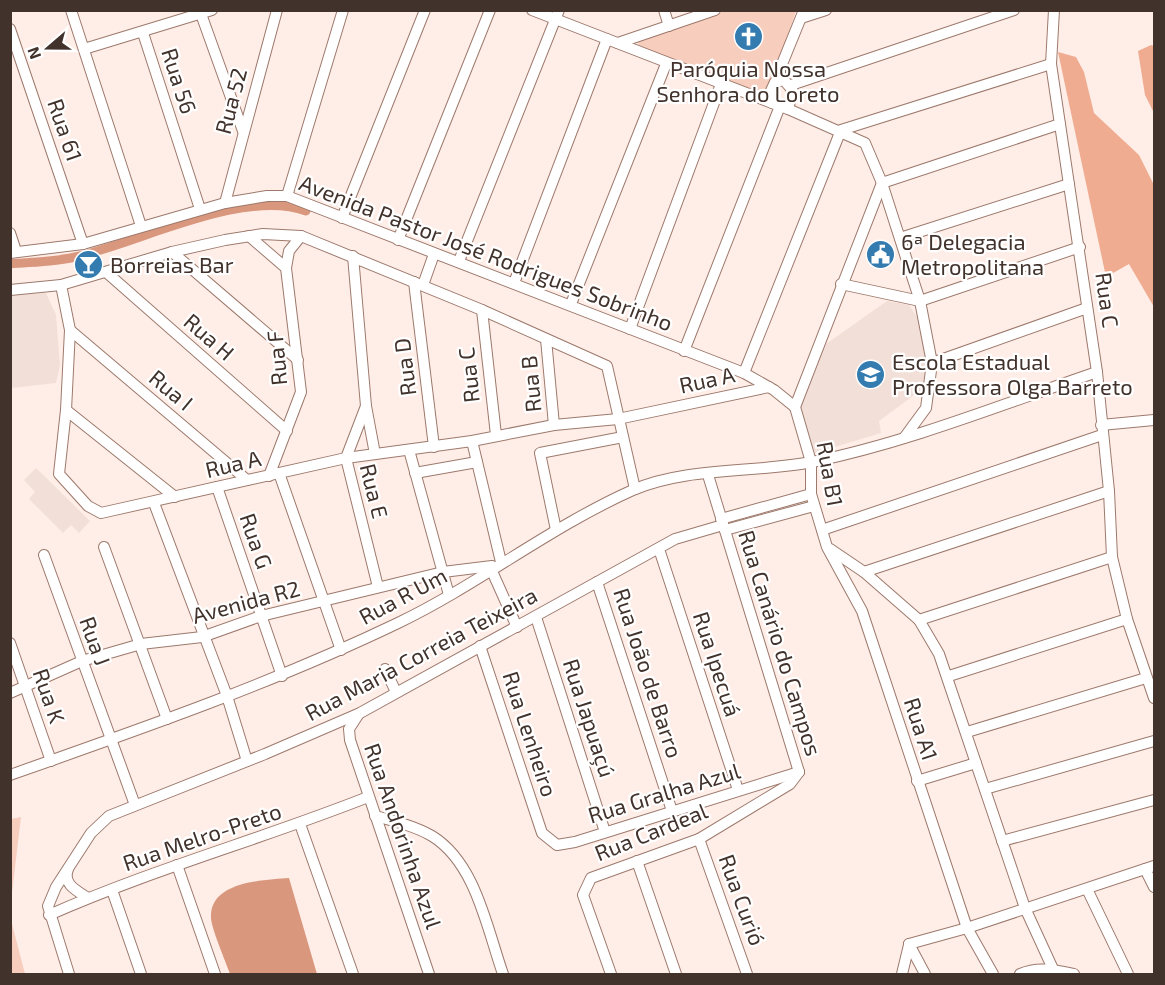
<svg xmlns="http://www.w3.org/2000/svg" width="1165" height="985" font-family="'Exo 2',sans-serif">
<rect width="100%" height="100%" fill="#ffeee8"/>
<g fill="#f2dfd7">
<path d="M46,293L56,315L60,365L56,383L11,388L10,295Z"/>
<path d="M887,301L909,305L919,320L930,362L925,387L879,421L881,433L815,453L800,409L826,344Z"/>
<path d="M36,468L90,521L79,533L71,525L63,533L29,499L35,492L24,480Z"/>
</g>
<g fill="#f7cdbd">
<path d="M726,11H796L771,84L759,95L638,45L639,38Z"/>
<path d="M21,817L11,901V819Z"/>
<path d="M10,916L25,974H11Z"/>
</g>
<g fill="#f0ac91">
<path d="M1151,45L1154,46V113L1145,95L1138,51Z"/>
<path d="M1058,52L1076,57L1084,72L1094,113L1139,155L1154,185V307L1129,264L1106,277Z"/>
</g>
<path fill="#d9977d" d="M289,878L317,974H230C226,962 210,926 211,916C211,881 265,880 289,878Z"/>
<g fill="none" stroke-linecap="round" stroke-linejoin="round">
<path stroke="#d9977d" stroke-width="9" d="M10,264C31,262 54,262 75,257C139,243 243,188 306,211"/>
<defs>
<g id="minor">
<path d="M71,10L141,226"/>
<path d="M532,10L772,103"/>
<path d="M664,10L669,26"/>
<path d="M1054,10L1051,64L1097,372L1109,491L1112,557L1127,619L1154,698"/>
<path d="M201,14L243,131"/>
<path d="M801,18L826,10"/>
<path d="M10,29L83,244"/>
<path d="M143,33L200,209"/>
<path d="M618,43L715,10"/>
<path d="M84,49L212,10"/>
<path d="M780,80V69L804,10"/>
<path d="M784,80L793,91L788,109L772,103L769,95L775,82Z"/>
<path d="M791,85L1014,10"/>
<path d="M788,109L865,143L882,183L920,301L932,363L926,408L904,438"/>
<path d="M287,196L343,10"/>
<path d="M225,203L277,10"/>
<path d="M342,218L425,10"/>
<path d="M10,233L16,251"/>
<path d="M249,236L286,268"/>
<path d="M900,238L1069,184"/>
<path d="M398,240L490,10"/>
<path d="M172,252L298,360"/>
<path d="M10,253L83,244L225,203L267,196H287L744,373L774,390L795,407"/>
<path d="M353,256L366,406L375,454"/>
<path d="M459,261L559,10"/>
<path d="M106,272L287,431"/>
<path d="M414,282L434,447"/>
<path d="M514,283L607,39"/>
<path d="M841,284L920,301L1080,247"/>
<path d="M61,285L70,330L66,410L59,474L88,506L101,513L346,458L472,441L554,425L618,419L769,387"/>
<path d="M423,285L434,254"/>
<path d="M10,290L61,285L172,252L225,240L263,234L301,236L482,310L607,366L635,489"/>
<path d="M571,304L666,64"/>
<path d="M482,310L496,435"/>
<path d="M630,329L721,84"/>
<path d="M70,330L247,480"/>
<path d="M546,339L554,425"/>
<path d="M684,351L780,106"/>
<path d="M932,363L1087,308"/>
<path d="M744,373L841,130L1051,64"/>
<path d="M366,406L346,458L378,587"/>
<path d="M795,407L811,462V494L827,547L862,611L967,928L993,974"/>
<path d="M795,407L882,183L1060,124"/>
<path d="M66,410L175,497"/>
<path d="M1101,425L1154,420"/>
<path d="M472,441L501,562"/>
<path d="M409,450L449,595"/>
<path d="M279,473L341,650"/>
<path d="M415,473L477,462"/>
<path d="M708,475L799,772"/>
<path d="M269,476L301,392L286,268L289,251L301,236"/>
<path d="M217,487L282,676"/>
<path d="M154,503L227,696L247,761"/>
<path d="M721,519L811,494"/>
<path d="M556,530L540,453L623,437"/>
<path d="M725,530L814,506"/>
<path d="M822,530L1102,435"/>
<path d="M104,547L167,719"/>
<path d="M659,549L738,790"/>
<path d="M830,549L864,572L919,620L939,654L1025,908L1053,969"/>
<path d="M44,555L135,805"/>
<path d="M491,569L517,627"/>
<path d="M864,572L1109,491"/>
<path d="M597,582L672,811"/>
<path d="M536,617L605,832"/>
<path d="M919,620L1112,557"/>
<path d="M10,643L51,761"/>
<path d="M480,646L542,833L557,845L575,842L799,772"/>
<path d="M385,669L396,692"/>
<path d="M949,676L1127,619"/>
<path d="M10,693L82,661L141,644L202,637L261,616L443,572L492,566"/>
<path d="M358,715L349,729L350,740L429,974"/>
<path d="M967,732L1146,678"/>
<path d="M10,775C141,729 273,683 398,623C479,584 550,527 633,490C685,467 755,473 812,462C909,442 1003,404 1097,372"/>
<path d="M917,781L976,763"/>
<path d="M985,789L1154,741"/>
<path d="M375,816C394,821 415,826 432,836C476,863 487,929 503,974"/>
<path d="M300,824L353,974"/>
<path d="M699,839L747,974"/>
<path d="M1002,841L1154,800"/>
<path d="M637,861L676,974"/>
<path d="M177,865L215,974"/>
<path d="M68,869C62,884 77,891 88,898"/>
<path d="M1145,869L1154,887"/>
<path d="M1087,889L1128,974"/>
<path d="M112,890L141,974"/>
<path d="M49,915C153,869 262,839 368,797"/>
<path d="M909,944L967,928L1154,866"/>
<path d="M909,944L925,974"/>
<path d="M69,974L48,906L56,887L91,833L109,816L265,754L360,713L675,539L723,525"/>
<path d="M611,974L583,895L591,878L699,839L790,784L799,772"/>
<path d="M902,974L909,945"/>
<path d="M1020,974C1038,966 1055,970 1074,974"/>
</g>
</defs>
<use href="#minor" stroke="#9d796c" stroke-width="12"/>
<use href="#minor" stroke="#fff" stroke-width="10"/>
</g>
<defs>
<symbol id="church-disc" viewBox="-11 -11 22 22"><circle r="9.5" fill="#347bb0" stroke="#fff"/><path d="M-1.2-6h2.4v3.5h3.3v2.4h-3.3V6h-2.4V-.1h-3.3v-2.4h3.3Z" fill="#fff"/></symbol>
<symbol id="civic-disc" viewBox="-11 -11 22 22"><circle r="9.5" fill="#347bb0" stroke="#fff"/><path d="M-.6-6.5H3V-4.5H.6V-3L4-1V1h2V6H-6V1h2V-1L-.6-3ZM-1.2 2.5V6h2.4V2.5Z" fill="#fff"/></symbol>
<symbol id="bar-disc" viewBox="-11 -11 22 22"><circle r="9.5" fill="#347bb0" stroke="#fff"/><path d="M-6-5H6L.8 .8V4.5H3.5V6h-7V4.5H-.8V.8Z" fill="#fff"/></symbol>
<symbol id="school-disc" viewBox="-11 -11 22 22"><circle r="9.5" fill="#347bb0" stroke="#fff"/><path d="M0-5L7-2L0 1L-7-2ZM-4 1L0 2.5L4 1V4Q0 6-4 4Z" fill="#fff"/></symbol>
</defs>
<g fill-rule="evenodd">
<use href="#church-disc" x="732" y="20" width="33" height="33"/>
<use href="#civic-disc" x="864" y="238" width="33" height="33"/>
<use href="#bar-disc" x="72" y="248" width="33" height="33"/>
<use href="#school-disc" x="854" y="358" width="33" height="33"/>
</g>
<g text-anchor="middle" stroke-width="4.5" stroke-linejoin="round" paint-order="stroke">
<g font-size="22" fill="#41322c" stroke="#fff" text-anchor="start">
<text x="748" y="77" text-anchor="middle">Paróquia Nossa<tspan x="748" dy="25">Senhora do Loreto</tspan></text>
<text x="901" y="250">6ª Delegacia<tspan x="901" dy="25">Metropolitana</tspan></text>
<text x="110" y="273">Borreias Bar</text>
<text x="892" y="370">Escola Estadual<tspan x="892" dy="25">Professora Olga Barreto</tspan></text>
</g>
<g font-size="22" fill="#41322c" stroke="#fff">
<text transform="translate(179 81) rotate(72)" y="8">Rua 56</text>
<text transform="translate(231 101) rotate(-75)" y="8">Rua 52</text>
<text transform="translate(65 130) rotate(71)" y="8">Rua 61</text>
<text transform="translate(486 253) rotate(21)" y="8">Avenida Pastor José Rodrigues Sobrinho</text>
<text transform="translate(1107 300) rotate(82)" y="8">Rua C</text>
<text transform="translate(209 337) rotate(41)" y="8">Rua H</text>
<text transform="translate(277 358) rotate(-95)" y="8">Rua F</text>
<text transform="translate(405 367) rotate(-97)" y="8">Rua D</text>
<text transform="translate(469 375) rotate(-96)" y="8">Rua C</text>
<text transform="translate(707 380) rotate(-12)" y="8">Rua A</text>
<text transform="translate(531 384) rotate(-95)" y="8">Rua B</text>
<text transform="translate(171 390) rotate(40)" y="8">Rua I</text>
<text transform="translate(233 464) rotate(-13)" y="8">Rua A</text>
<text transform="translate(830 474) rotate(80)" y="8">Rua B1</text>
<text transform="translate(374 491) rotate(76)" y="8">Rua E</text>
<text transform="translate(256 541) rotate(71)" y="8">Rua G</text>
<text transform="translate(403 596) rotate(-28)" y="8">Rua R Um</text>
<text transform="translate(246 602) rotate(-15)" y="8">Avenida R2</text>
<text transform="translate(95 641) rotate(70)" y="8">Rua J</text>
<text transform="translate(780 643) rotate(73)" y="8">Rua Canário do Campos</text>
<text transform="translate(421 654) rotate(-28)" y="8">Rua Maria Correia Teixeira</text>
<text transform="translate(717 664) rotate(72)" y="8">Rua Ipecuá</text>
<text transform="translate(648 673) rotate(72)" y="8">Rua João de Barro</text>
<text transform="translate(49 696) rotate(71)" y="8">Rua K</text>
<text transform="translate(589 718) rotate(72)" y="8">Rua Japuaçú</text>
<text transform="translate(921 729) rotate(72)" y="8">Rua A1</text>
<text transform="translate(530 734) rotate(72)" y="8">Rua Lenheiro</text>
<text transform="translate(664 793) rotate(-17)" y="8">Rua Gralha Azul</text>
<text transform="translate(651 832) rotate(-22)" y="8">Rua Cardeal</text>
<text transform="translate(403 836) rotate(71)" y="8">Rua Andorinha Azul</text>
<text transform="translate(202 837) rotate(-19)" y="8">Rua Melro-Preto</text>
<text transform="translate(742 900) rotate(70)" y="8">Rua Curió</text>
</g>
</g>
<rect width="1165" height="985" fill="none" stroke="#41322c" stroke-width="24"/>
<g transform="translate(48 48) rotate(250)" stroke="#ffffff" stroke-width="4.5" paint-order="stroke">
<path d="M0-4.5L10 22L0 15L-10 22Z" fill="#41322c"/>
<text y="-9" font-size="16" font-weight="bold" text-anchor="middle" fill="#41322c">N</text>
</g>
</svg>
